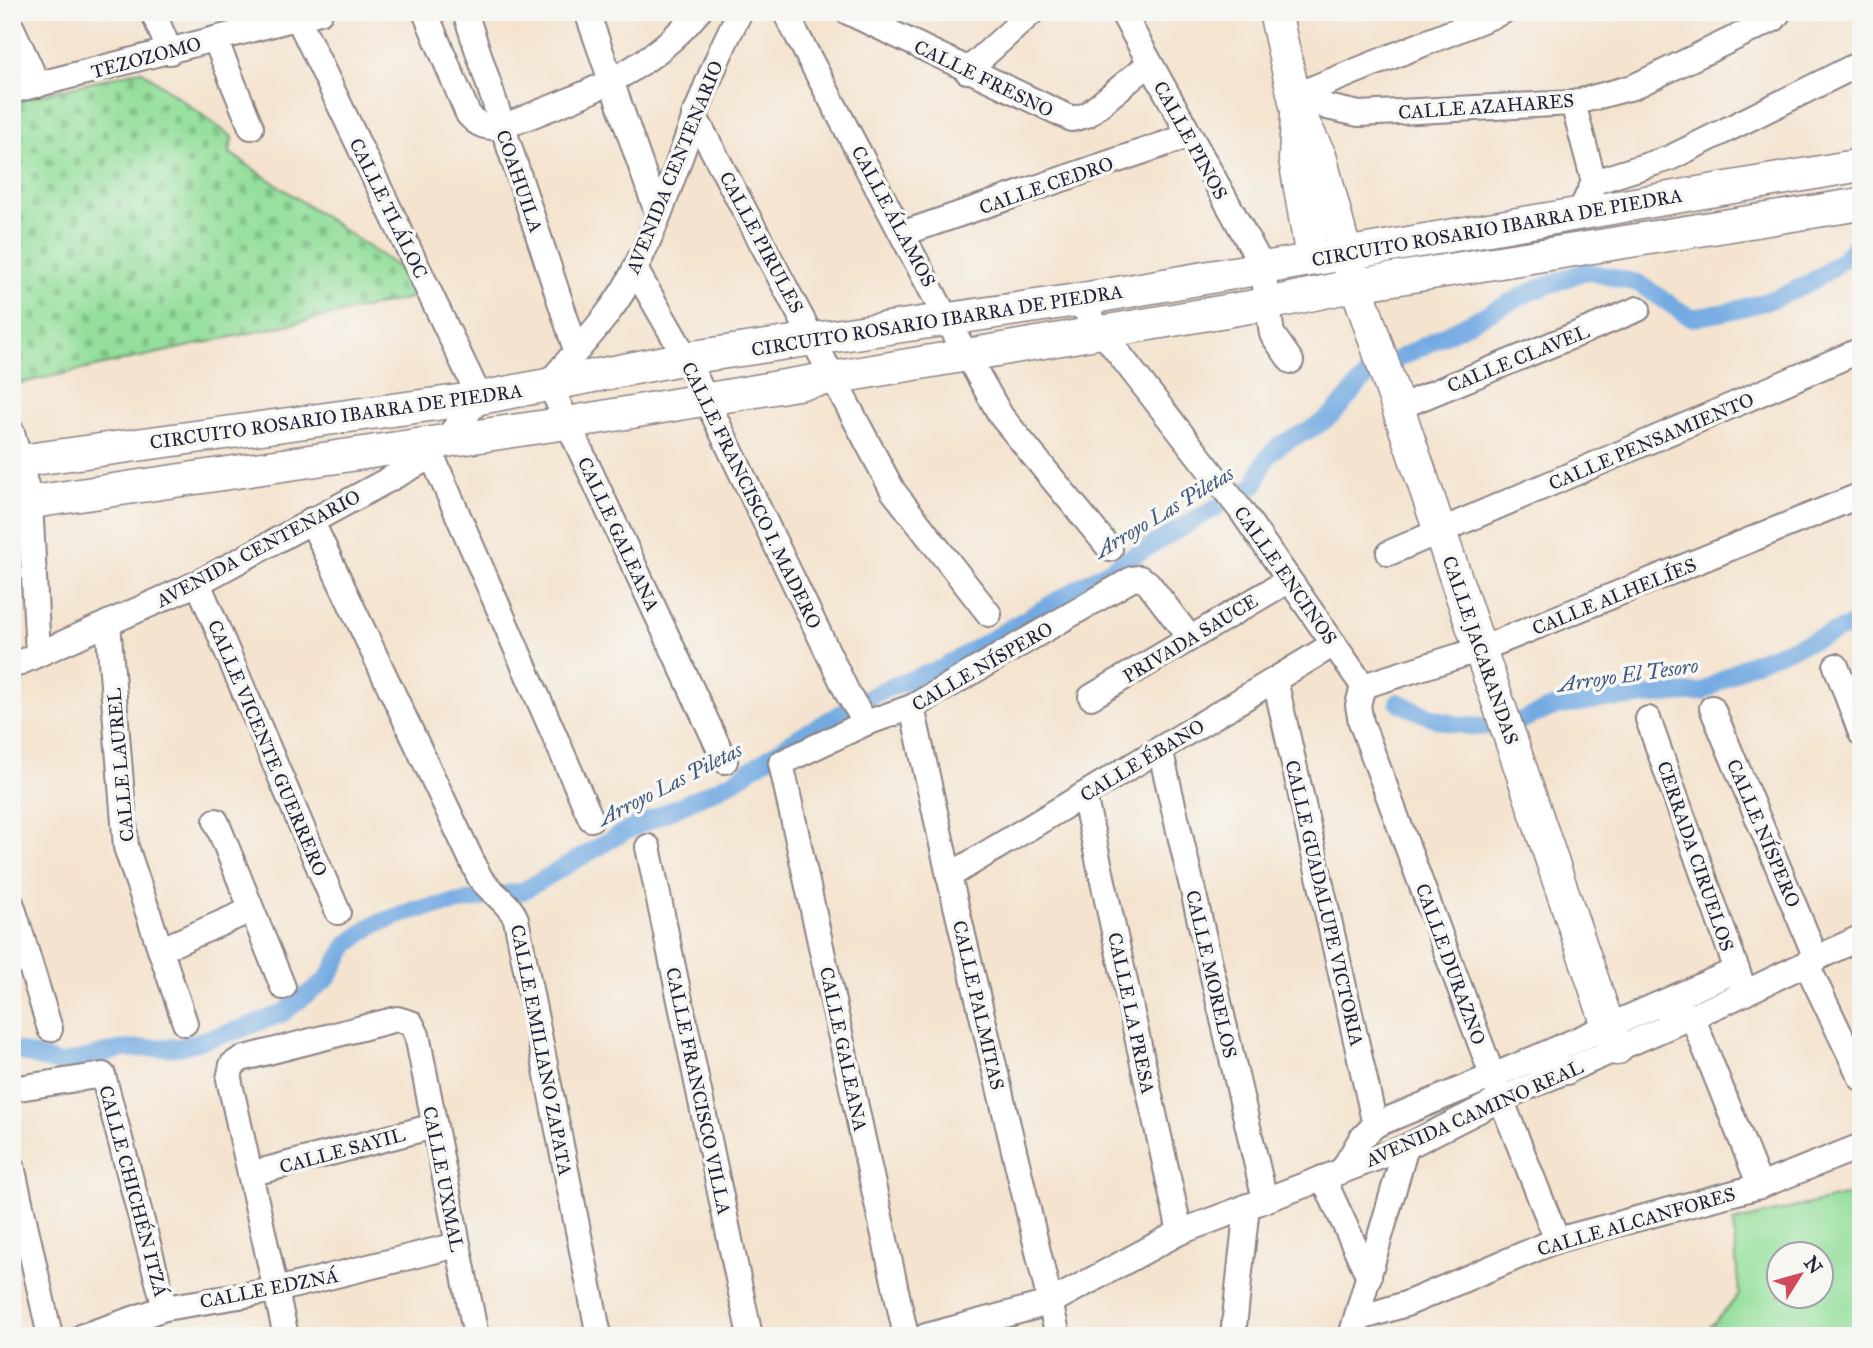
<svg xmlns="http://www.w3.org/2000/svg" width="1873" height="1348" font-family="'IM FELL Great Primer',serif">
<defs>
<pattern id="cemetery-stones" width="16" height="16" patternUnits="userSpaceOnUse" patternTransform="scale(1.75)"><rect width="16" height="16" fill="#94df9b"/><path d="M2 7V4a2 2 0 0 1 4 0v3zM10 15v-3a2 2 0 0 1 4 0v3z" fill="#7fbf86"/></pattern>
</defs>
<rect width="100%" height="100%" fill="#f6f6f2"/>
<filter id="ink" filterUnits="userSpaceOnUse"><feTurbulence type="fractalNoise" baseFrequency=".0143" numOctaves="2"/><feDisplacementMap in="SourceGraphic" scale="14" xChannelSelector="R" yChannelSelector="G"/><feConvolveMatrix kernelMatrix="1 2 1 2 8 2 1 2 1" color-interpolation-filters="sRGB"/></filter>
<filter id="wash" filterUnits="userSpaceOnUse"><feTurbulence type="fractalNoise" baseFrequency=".00686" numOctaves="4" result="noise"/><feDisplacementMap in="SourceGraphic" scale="28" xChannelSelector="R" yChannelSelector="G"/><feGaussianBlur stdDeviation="1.57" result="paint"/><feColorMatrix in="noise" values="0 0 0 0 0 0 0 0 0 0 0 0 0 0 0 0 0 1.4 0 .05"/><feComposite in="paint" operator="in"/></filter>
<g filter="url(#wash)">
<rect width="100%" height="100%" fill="#f4e3ce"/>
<path fill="#94df9b" stroke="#5b806b" stroke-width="2" fill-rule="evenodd" d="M1861,1192V1336H1702L1739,1295L1733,1222ZM1778,1254H1820V1296H1778Z"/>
<path fill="url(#cemetery-stones)" stroke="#5b806b" stroke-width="2" d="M141,70L232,137L230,153L419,281L423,295L12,385V102Z"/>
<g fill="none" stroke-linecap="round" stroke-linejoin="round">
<g stroke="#73aae2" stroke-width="18">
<path d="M1396,360L1528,293L1585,271L1638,283L1691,318C1755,308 1818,292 1861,240"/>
<path d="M1398,702C1429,717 1454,729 1489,726"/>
<path d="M1517,722L1554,707L1603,699L1702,692L1747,665L1861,622"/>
<path d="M12,1049L60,1064L123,1049L179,1047L238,1030L283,1013L327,979L348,944L373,925L415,910L523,891L624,832L734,781L800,736L883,690L942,668L1256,484C1269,434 1297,444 1329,417C1345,405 1355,385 1371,373"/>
</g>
</g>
</g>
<g filter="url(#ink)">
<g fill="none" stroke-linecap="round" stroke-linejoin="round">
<defs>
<g id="minor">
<path d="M153,12L170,52"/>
<path d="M425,12L468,114C478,126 486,128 502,127C577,97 644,77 698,12"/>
<path d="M465,12L576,350"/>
<path d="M587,12L658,215"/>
<path d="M785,12L946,318L1001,416L1110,549"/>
<path d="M848,12L1072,119L1087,115L1149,64"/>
<path d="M1122,12L1262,266L1272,334L1291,361"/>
<path d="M12,28L38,85"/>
<path d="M215,39L251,127"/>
<path d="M967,71L1032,12"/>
<path d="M12,91L320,12"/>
<path d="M1303,92L1327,107L1359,114L1573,103L1633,87L1774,19L1779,12"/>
<path d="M1294,96L1502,12"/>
<path d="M1573,103L1594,182"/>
<path d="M694,115L893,491L989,614"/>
<path d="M1580,212L1594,182L1670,158L1861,63"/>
<path d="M904,233L1188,136"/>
<path d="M635,269L686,358L848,694L866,723"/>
<path d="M1077,300L1240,509L1363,686"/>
<path d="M1397,408L1638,309"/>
<path d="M12,432L30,502L38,654"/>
<path d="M432,456L591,819"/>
<path d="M311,520L480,878C491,893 509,902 516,919L599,1336"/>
<path d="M1389,553L1861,350"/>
<path d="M198,583L338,912"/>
<path d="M108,623L126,847L185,1023"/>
<path d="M12,666L198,583L432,456L480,398L295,12"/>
<path d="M1836,666L1861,733"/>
<path d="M1275,680L1375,1125"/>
<path d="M1363,686L1358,705L1361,722L1501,1099L1557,1240"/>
<path d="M1363,686L1481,649L1861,495"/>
<path d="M1091,697L1289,580"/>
<path d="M912,707L949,876L1058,1336"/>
<path d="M1712,708L1816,958"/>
<path d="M1648,719L1745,993"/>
<path d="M1160,749L1265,1200"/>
<path d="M725,761L549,383C579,347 615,312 635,269C676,186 696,94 740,12"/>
<path d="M1084,795L1180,1232"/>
<path d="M216,821L283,987"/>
<path d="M648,847L750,1336"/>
<path d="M949,876L1334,644"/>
<path d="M12,905L50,1029"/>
<path d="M160,950L251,910"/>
<path d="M1806,963L1861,1078"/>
<path d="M1658,1006L1692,1016L1760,1186L1861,1146"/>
<path d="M1531,1060L1737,970"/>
<path d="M12,1089L103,1075L165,1308"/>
<path d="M12,1166L50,1336"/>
<path d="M1342,1171L1361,1139L1375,1125L1531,1060L1567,1072"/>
<path d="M250,1174L434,1126"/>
<path d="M1323,1178L1369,1277"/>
<path d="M1357,1319L1406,1304L1557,1240L1760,1186"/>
<path d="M83,1336L165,1308L276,1290L457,1245"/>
<path d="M286,1336L229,1079L232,1065L241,1059L397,1019L411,1023L417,1035L476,1336"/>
<path d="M906,1336L781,763L866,723L912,707L1132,579L1140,578L1148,583L1190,638"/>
<path d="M926,1336L1049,1303L1180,1232L1406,1147L1501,1099L1730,1000L1861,937"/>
<path d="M1233,1336L1247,1206"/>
<path d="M1351,1336L1406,1147"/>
</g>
<g id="major">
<path d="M1275,12L1297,110L1320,156L1345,252L1616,1049"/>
<path d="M1297,115L1295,159L1312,258"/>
<path d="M12,462L480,398L686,358L1077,300L1861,165"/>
<path d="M12,505L567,423L1267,304L1356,285L1861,204"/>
</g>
</defs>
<use href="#minor" stroke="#8b8284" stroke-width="28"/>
<use href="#major" stroke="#8b8284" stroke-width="35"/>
<use href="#minor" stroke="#fff" stroke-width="24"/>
<use href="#major" stroke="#fff" stroke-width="32"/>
</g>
</g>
<g text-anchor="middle" stroke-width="7" stroke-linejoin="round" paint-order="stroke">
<g font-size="19" fill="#22223b" stroke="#f6f6f2">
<text transform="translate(146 57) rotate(-15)" y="7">TEZOZOMO</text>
<text transform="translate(984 78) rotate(26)" y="7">CALLE FRESNO</text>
<text transform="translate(1486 106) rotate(-4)" y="7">CALLE AZAHARES</text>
<text transform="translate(1191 140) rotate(61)" y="7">CALLE PINOS</text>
<text transform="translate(674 167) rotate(-68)" y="7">AVENIDA CENTENARIO</text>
<text transform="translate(520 181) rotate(71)" y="7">COAHUILA</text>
<text transform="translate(1046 185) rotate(-19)" y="7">CALLE CEDRO</text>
<text transform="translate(389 208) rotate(64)" y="7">CALLE TLÁLOC</text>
<text transform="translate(894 216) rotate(62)" y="7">CALLE ÁLAMOS</text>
<text transform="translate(1497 227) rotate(-10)" y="7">CIRCUITO ROSARIO IBARRA DE PIEDRA</text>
<text transform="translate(762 242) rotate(62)" y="7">CALLE PIRULES</text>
<text transform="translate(937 320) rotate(-9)" y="7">CIRCUITO ROSARIO IBARRA DE PIEDRA</text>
<text transform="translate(1518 358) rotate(-22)" y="7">CALLE CLAVEL</text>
<text transform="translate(336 416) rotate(-8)" y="7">CIRCUITO ROSARIO IBARRA DE PIEDRA</text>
<text transform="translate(1651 441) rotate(-23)" y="7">CALLE PENSAMIENTO</text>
<text transform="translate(752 495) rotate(64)" y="7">CALLE FRANCISCO I. MADERO</text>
<text transform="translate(619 534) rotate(65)" y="7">CALLE GALEANA</text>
<text transform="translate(258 548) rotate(-28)" y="7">AVENIDA CENTENARIO</text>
<text transform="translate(1286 575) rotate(55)" y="7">CALLE ENCINOS</text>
<text transform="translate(1614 596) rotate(-22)" y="7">CALLE ALHELÍES</text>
<text transform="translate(1190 638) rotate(-31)" y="7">PRIVADA SAUCE</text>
<text transform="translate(1481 650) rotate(71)" y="7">CALLE JACARANDAS</text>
<text transform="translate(982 666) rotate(-30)" y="7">CALLE NÍSPERO</text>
<text transform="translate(268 748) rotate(67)" y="7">CALLE VICENTE GUERRERO</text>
<text transform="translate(1142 760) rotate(-31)" y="7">CALLE ÉBANO</text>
<text transform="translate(120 765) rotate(-95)" y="7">CALLE LAUREL</text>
<text transform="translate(1764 833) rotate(67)" y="7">CALLE NÍSPERO</text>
<text transform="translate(1696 856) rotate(71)" y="7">CERRADA CIRUELOS</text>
<text transform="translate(1325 903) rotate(77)" y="7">CALLE GUADALUPE VICTORIA</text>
<text transform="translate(1451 964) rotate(70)" y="7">CALLE DURAZNO</text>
<text transform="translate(1212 974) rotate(77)" y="7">CALLE MORELOS</text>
<text transform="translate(979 1005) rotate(77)" y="7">CALLE PALMITAS</text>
<text transform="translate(1132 1013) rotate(78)" y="7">CALLE LA PRESA</text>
<text transform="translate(844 1049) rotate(78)" y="7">CALLE GALEANA</text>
<text transform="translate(542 1050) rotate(79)" y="7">CALLE EMILIANO ZAPATA</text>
<text transform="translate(699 1091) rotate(78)" y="7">CALLE FRANCISCO VILLA</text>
<text transform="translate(1474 1113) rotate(-24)" y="7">AVENIDA CAMINO REAL</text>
<text transform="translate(342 1150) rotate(-15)" y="7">CALLE SAYIL</text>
<text transform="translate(444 1179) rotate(79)" y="7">CALLE UXMAL</text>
<text transform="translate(134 1191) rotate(75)" y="7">CALLE CHICHÉN ITZÁ</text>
<text transform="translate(1636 1221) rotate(-16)" y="7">CALLE ALCANFORES</text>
<text transform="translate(269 1288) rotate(-11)" y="7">CALLE EDZNÁ</text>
</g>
<g font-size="21" font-style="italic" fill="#42587e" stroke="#f6f6f2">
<text transform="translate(1164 512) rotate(-31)" y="7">Arroyo Las Piletas</text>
<text transform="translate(1628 675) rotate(-8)" y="7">Arroyo El Tesoro</text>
<text transform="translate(670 784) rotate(-27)" y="7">Arroyo Las Piletas</text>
</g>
</g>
<rect width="1873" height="1348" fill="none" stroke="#f6f6f2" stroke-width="42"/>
<g transform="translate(1800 1275) rotate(53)"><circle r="33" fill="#f6f6f2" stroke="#a1a1a9" stroke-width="2"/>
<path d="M0-5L12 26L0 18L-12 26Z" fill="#d1495b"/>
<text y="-10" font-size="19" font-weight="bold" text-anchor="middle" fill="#22223b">N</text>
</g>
</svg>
